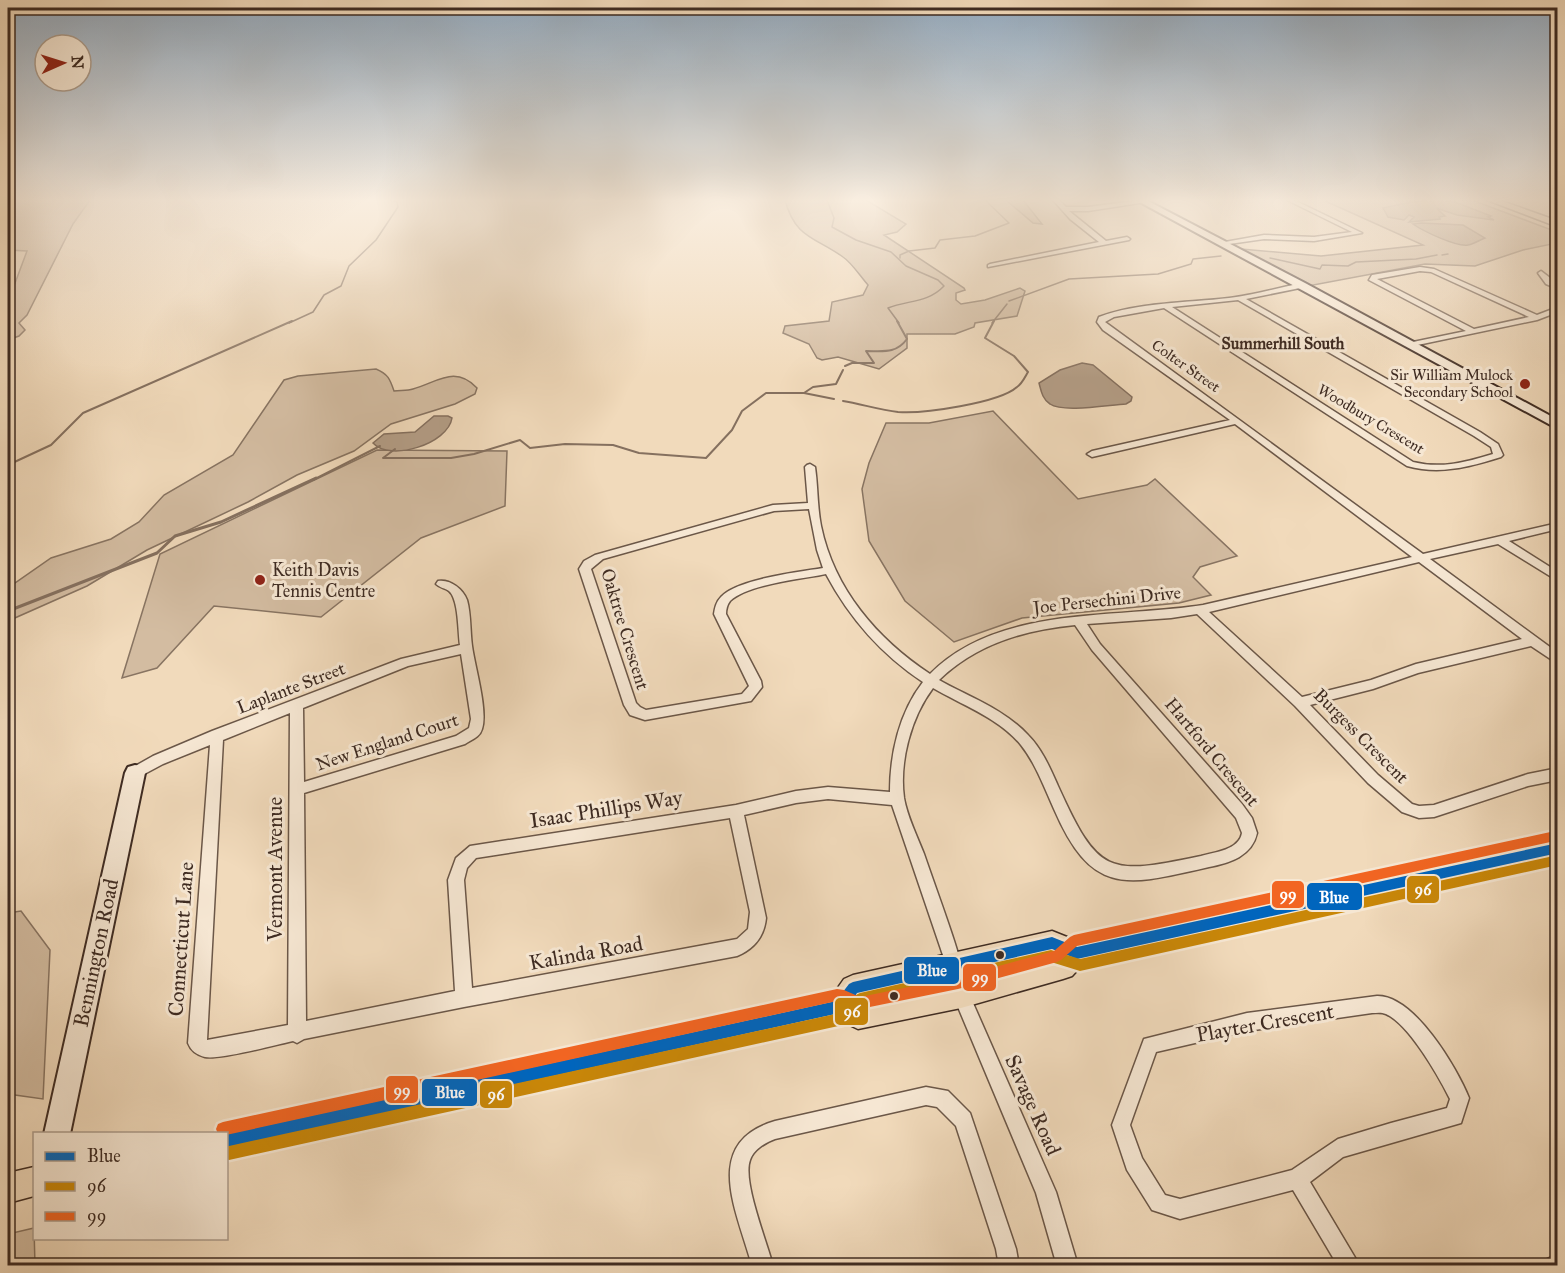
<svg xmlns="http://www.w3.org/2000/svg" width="1565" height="1273" font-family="'IM FELL Great Primer',serif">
<rect width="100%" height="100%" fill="#f1dabb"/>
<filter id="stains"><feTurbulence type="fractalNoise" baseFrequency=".00333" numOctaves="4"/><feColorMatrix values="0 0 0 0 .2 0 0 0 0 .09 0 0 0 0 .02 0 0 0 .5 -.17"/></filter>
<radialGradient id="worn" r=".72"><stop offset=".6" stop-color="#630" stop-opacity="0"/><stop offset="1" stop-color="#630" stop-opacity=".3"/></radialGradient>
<g fill="#d3bca1" stroke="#887462" stroke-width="1.5">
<path d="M8,200H90L73,224L27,315L19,323L25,330L19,336L8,340V302L27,251L8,250Z"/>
<path d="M785,200H866L906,224L897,232L884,235L964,288L965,290L956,293V300L961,304L985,300L1020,288L1025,291L1017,316L975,323L974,327L955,334H907V348L879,369L838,357L822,360L817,358L809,344L783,333L785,326L829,321L832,302L863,295L868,285C860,276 852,263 843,257C815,237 795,238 785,200Z"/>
<path d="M1006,200H1023L1042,224L1033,223Z"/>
<path d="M1323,200H1472L1557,232V243L1523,250L1475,266L1425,264L1308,286L1241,249L1321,256L1423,245Z"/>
<path d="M376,369C388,374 390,379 394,391C400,390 407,391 413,389C438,382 455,365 477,388L475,394L455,404L391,424L354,451L297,475L248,502L147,550L87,586L8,621V588L51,558L111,539L139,522L164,495L233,455L284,380L298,376Z"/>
<path d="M993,411L1078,499L1147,485L1155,479L1237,556L1200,567L1193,577L1211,595L1179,603L1022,618L954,642L905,601L869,541L862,489L869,463L886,423H929Z"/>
<path d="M377,450L507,451L505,506L421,538L321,617L214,606L157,668L122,678L160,554Z"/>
<path d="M21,911L50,950L43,1099L8,1094V913Z"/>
<path d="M34,1228L35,1265H8V1234Z"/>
</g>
<g fill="#b49e87" stroke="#85705f" stroke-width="1.5">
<path d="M1439,200L1455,202L1491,216L1488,217L1494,220L1457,215L1436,208L1445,216L1439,217L1440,219L1409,222L1414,217L1409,215L1404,220L1388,217L1383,208L1411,202Z"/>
<path d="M1421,223L1463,225L1485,238C1480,240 1471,245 1468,245C1456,247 1423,231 1413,224Z"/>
<path d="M1082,363L1093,365L1132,397L1131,401L1126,404C1108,405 1063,413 1050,404C1042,399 1041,390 1039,383L1060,370Z"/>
<path d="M434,416H448L452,418C448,444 390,462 373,443L384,434L415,432Z"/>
</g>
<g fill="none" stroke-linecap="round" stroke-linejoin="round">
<g stroke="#85705f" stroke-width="1.5">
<path d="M827,200L834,218L832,227L856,240L891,252L906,266L938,280L944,286C928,303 908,300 888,308L899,323"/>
<path d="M1442,255L1448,254"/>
<path d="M900,258V255L909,251L935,248L940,240L975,236L1009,223L985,200"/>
<path d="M1270,258L1320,269L1322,265L1348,266L1356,262L1416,259L1437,255"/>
<path d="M1009,301L1069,279L1158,274L1191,264L1193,259L1221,256"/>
<path d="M289,323L313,312L324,295L341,286L349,266L376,240L398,207L397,202L390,200"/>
<path d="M992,323L1007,304"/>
</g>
<g stroke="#85705f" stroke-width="2">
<path d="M845,366L852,363H874L866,351C883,351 896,354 907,339L897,321"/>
<path d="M804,393L813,387L836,384L843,370"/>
<path d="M843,401C861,404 880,410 898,412C923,414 999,403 1017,387C1022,384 1025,377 1028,372L1014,356L985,338L994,321"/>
<path d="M395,449L383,458H451L474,454L520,440L530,448L565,444L613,445L639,453L706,458L732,430L742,411L766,393H804L834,399"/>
<path d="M8,465L51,445L83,413L292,321"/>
<path d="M313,480L380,446"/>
</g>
<path stroke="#85705f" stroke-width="3" d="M8,611L157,553L175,536L221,522L316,478"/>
<defs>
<g id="street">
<path d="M1053,200H1059L1066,207H1088L1143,200L1146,202L1088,211H1069L1106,241L1127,237L1130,239L1129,240L988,267V265L990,264L1099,242L1070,219Z"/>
<path d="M1287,200H1294L1362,233L1314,241L1264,239L1222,245L1219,243L1264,235L1314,237L1352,232Z"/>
<path d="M1553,200H1558V202L1554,201Z"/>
<path d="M1420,267L1434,269L1537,315L1558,307V312L1537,320L1408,347V343L1466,331L1369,280L1372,275ZM1420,271L1431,272L1529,317L1474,329L1377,279Z"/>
<path d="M1541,271L1558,284V289L1546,284L1538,273Z"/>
<path d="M1302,283L1306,285L1305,287L1246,299L1480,432L1498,444L1503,455L1501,457C1469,467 1440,475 1407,466L1164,308L1114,317L1105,322L1423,554L1558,523V529L1509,541L1558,572V581L1498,544L1430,559L1558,653V664L1531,646L1418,673L1373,689L1310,705L1378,775L1412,804L1419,806L1434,805L1528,774L1558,768V780L1528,786L1434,817L1419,818L1402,812L1368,783L1295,706L1197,614L1171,618L1087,624L1100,644L1242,804L1252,818L1257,833C1252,856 1230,863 1209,867C1126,886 1092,897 1054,809C1044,787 1036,764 1021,745C999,718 962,705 933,688C911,717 899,762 904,798C907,816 917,836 924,854C940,901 958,946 969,994L1056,1192L1078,1266H1057L1036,1193L953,995L946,964L892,805L828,799L796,803L744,815L766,918C764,937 754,949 737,956L464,1007L304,1039L297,1043L293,1041C275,1045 220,1060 205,1057C197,1055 191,1051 188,1043L210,745L163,764L135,779L130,777L128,773L130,769L153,756L212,731L401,659L460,645C458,633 459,599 449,591C445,588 440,588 436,584L438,581C450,579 463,589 467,600C471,614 470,632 472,646C475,668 488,710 482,729C480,737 471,740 465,744L304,793L306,1021L455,991L448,880L456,858L470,846L736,805L796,791L828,787L890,792C890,754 899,713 923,682C881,654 850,619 826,574C802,579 748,584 730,601C727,605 726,609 726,614L761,681L762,687L751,701L645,720L630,715L624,705L579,569L584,561L595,555L773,505L808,503L805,467L807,465L810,464L815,467C818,487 817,506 821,526C834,589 877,639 930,674C998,605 1114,619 1203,605L1412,557L1235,424L1092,457L1087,454L1092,451L1230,420L1103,330L1097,322L1099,317C1139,302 1187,303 1229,298C1253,295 1278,288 1302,283ZM1238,300L1474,436L1491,447L1493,454C1467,462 1441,469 1413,462L1172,307ZM809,509L817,550L823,568C799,572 737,579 721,597C716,602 715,608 714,614L749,686L742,694L646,710L640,707L636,703L591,569L603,559L774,511ZM1419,562L1522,639L1416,664L1371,680L1302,697L1209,612ZM1075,625L1092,650L1236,818L1242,833C1239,850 1215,852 1201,856C1107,876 1098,874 1058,786C1050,768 1042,749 1028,735C1004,709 969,697 939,680C976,644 1024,630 1075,625ZM461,654L471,719L469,728L456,736L304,782L303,708L408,666ZM290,713L288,1025L207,1040L223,740ZM730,818L750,912L748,929L737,939L472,988L464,880L467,868L476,858Z"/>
<path d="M1377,996C1414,995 1457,1068 1469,1098L1461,1123L1343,1157L1310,1182L1360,1266H1338L1293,1190L1180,1219L1152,1210L1127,1170L1112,1125L1144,1039L1247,1013ZM1372,1013C1377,1013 1381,1012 1386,1014C1409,1024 1439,1077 1450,1099L1447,1108L1391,1123L1338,1139L1292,1170L1180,1199L1165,1195L1142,1158L1130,1125L1156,1052L1247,1031Z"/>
<path d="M926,1087L948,1091L970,1113L1016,1249L1019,1266H999L996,1249L956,1126L937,1107L926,1105L775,1139C766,1142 753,1150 750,1160C742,1181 767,1242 773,1266H752C738,1213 700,1143 775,1121Z"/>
<path d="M1558,1254V1266H1544L1547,1259Z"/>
</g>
<g id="secondary">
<path d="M1136,200H1146L1305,283L1558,420V429Z"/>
<path d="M135,765L142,767L145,773L70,1134H44L125,773L128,767Z"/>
</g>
<g id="primary">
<path d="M1487,200H1499L1558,221V227Z"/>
<path d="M1558,838V858L1084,963L1072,976L1063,979L961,1008L858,1029L839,1020L226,1155V1134H215L226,1127L832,996L844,979L853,975L1052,931L1077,941ZM1052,955L1056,956L961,982L858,1002L861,999Z"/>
<path d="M34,1167V1196L8,1203V1173Z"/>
</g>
</defs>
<use href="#street" stroke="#6b5748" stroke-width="3"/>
<use href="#secondary" stroke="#3e2b22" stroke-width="4"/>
<use href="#primary" stroke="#3e2b22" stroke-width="3"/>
<use href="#street" fill="#f6e7d3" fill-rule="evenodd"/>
<use href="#secondary" fill="#f6e7d3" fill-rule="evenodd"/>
<use href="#primary" fill="#f1dabb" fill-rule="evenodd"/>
<defs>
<path id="bus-1" d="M1558,843V853L1077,959L1052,949L857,993L845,1012L840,1013L226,1148V1134L836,1001L849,984L853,982L1052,937L1077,947Z"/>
<path id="bus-2" d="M1558,855V865L1080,971L1051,962L864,1005L854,1020L843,1025L229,1160L226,1159V1147L229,1146L840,1013C849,1008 851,996 860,993L1051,950L1080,959Z"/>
<path id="bus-3" d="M1555,831L1558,832V840L1555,841L1077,946L1061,960L1057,962L958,989L860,1009L844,1002L837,1001L226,1135V1134H218L216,1129L218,1124L223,1122L837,989L844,990L860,997L958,977L1054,951L1070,937L1074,935Z"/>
</defs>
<use href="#bus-1" stroke="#f6e7d3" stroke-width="5"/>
<use href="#bus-2" stroke="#f6e7d3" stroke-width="5"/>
<use href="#bus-3" stroke="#f6e7d3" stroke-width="5"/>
<use href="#bus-1" fill="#0065bd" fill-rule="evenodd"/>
<use href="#bus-2" fill="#c98708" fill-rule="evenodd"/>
<use href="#bus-3" fill="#f26522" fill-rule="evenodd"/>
</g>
<linearGradient id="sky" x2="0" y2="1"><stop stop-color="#93abc1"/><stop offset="0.53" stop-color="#f9eee0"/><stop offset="1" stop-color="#f9eee0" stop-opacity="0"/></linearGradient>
<rect width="1565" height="378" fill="url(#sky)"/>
<g fill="#8f2418" stroke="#f6e7d3" stroke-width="2">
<circle cx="1525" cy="384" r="6"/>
<circle cx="260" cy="580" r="6"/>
</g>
<g fill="#3e2b22" stroke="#f6e7d3" stroke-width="2">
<circle cx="1000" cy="955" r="5"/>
<circle cx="894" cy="996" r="5"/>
</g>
<g text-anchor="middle" stroke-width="6" stroke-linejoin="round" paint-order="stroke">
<g font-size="15" fill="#3e2b22" stroke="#f6e7d3">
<text transform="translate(1186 366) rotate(35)" y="5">Colter Street</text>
<text transform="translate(1371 419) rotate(31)" y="5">Woodbury Crescent</text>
</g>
<g font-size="15" fill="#3e2b22" stroke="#f6e7d3" text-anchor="end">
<text x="1513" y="380">Sir William Mulock<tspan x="1513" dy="17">Secondary School</tspan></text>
</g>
<g font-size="16" font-weight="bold" fill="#3e2b22" stroke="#f6e7d3">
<text x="1283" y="349">Summerhill South</text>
</g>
<g font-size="18" fill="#3e2b22" stroke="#f6e7d3" text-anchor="start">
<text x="272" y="576">Keith Davis<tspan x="272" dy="21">Tennis Centre</tspan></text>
</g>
<g font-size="18" fill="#3e2b22" stroke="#f6e7d3">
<text transform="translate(1107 600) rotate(-6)" y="6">Joe Persechini Drive</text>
<text transform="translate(625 629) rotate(73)" y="6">Oaktree Crescent</text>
<text transform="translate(291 688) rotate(-21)" y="6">Laplante Street</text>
<text transform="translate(1361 736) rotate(45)" y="6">Burgess Crescent</text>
<text transform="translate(387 742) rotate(-18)" y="6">New England Court</text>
<text transform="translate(1212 752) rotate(50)" y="6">Hartford Crescent</text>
</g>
<g font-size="21" fill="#3e2b22" stroke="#f6e7d3">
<text transform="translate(606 809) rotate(-9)" y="7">Isaac Phillips Way</text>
<text transform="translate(275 869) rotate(-90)" y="7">Vermont Avenue</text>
<text transform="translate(181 939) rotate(-86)" y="7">Connecticut Lane</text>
<text transform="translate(96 953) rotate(-78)" y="7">Bennington Road</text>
<text transform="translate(586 953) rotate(-10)" y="7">Kalinda Road</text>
<text transform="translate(1265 1023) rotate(-10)" y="7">Playter Crescent</text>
<text transform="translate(1033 1105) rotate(66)" y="7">Savage Road</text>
</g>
</g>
<g stroke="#f6e7d3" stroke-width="2">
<rect x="1406" y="875" width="34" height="29" rx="6" fill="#c98708"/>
<rect x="1271" y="880" width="34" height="29" rx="6" fill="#f26522"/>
<rect x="1306" y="882" width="57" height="29" rx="6" fill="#0065bd"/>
<rect x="903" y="956" width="57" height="29" rx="6" fill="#0065bd"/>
<rect x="962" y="963" width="35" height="29" rx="6" fill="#f26522"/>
<rect x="834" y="997" width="35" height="29" rx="6" fill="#c98708"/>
<rect x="385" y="1075" width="34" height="29" rx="6" fill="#f26522"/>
<rect x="421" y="1078" width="57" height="29" rx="6" fill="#0065bd"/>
<rect x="479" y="1080" width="34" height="29" rx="6" fill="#c98708"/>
</g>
<g font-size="16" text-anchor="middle" font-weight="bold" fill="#fff">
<text x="1423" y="895">96</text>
<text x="1288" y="900">99</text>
<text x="1334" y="903">Blue</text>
<text x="932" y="976">Blue</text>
<text x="980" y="983">99</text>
<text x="852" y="1017">96</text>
<text x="402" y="1096">99</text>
<text x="450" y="1098">Blue</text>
<text x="496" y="1100">96</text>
</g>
<rect width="1565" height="1273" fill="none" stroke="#f1dabb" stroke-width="30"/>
<rect x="9" y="9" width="1547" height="1255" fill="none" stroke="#3e2b22" stroke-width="3"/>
<rect x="15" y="15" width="1535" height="1243" fill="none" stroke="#3e2b22" stroke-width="1.5"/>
<rect x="33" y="1132" width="195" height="108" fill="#f6e7d3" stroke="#ac9c8c" stroke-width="1.5"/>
<rect x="45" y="1152" width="30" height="9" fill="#0065bd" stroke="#ac9c8c" stroke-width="1.5"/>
<text x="87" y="1162" font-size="18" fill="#3e2b22">Blue</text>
<rect x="45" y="1182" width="30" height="9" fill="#c98708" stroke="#ac9c8c" stroke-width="1.5"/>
<text x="87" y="1192" font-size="18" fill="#3e2b22">96</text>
<rect x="45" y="1212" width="30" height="9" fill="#f26522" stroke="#ac9c8c" stroke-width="1.5"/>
<text x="87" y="1222" font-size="18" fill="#3e2b22">99</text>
<g transform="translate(63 63) rotate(87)"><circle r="28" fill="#f6e7d3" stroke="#ac9c8c" stroke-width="1.5"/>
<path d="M0-4.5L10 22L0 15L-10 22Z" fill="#8f2418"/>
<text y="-9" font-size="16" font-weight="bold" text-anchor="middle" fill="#3e2b22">N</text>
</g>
<rect width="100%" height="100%" filter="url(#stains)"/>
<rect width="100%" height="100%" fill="url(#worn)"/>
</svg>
